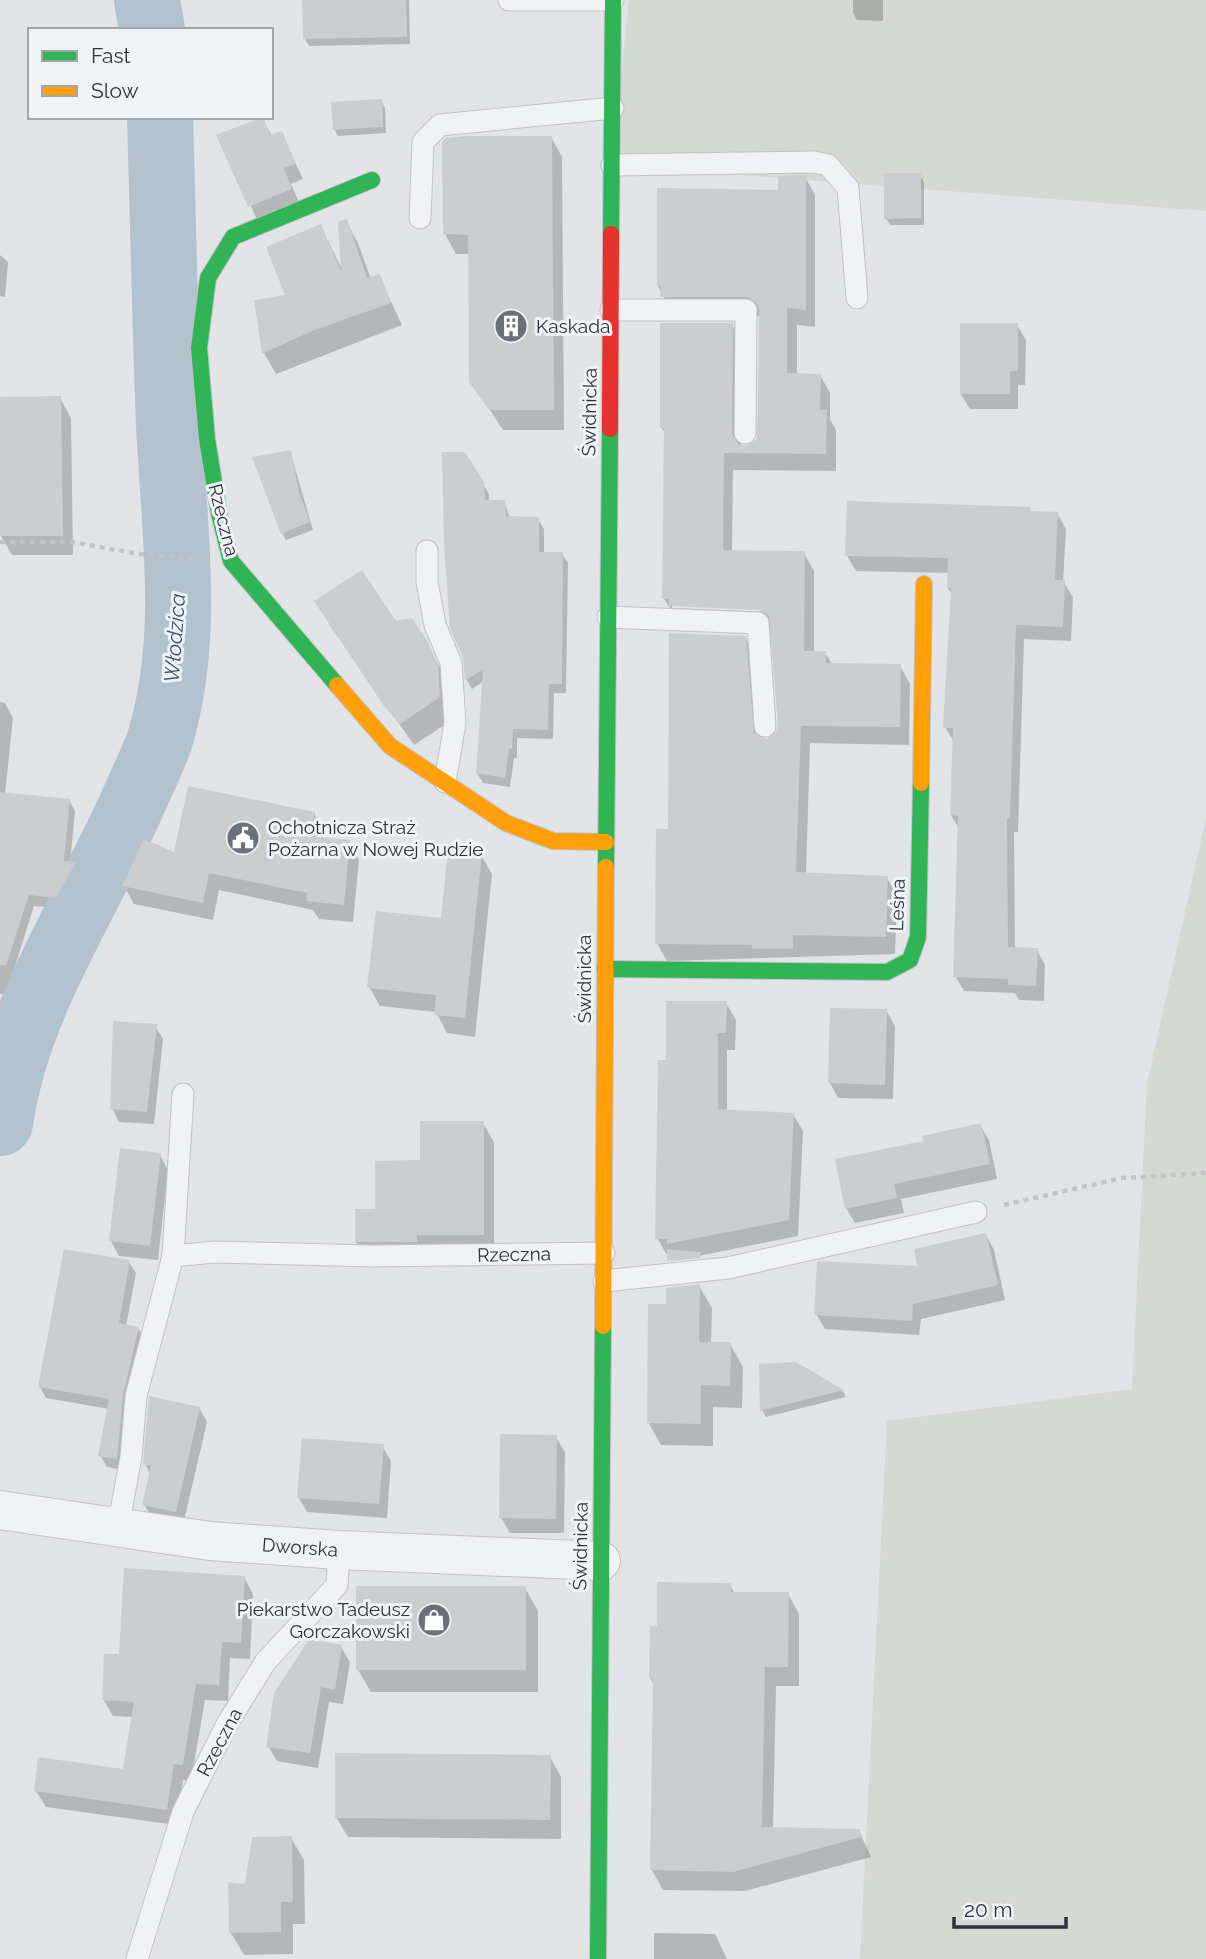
<svg xmlns="http://www.w3.org/2000/svg" width="1206" height="1959" font-family="Raleway,sans-serif">
<rect width="100%" height="100%" fill="#e2e4e7"/>
<g fill="#d3dad3">
<path d="M629,0H1206V211L612,165Z"/>
<path d="M1206,818V1959H860L887,1421L1132,1389L1147,1084Z"/>
</g>
<g fill="#0003" fill-rule="evenodd">
<path d="M304,0H409L410,44L309,46L305,39Z"/>
<path d="M853,0H883V21L857,20L853,13Z"/>
<path d="M381,100L385,108L386,133L338,136L334,129Z"/>
<path d="M262,119L272,136L281,133L303,179L291,184L300,204L258,222L219,136Z"/>
<path d="M551,137L562,157L564,430H503L471,381L469,254H456L445,234Z"/>
<path d="M920,175L924,182V225H890L886,218Z"/>
<path d="M805,177L815,195V327L797,325V375H820L830,393V419L836,430V471L733,470L732,552L804,553L814,571V653H825L833,665L900,666L910,684L909,745L810,743L806,874L887,878L897,895L895,954L667,961L657,943L669,831L745,637L755,655L762,739L767,741L778,733L780,725L770,627L681,624L664,599L666,435L662,428L732,325L742,343L741,447L746,448L757,441L761,316L673,314L658,286L780,191ZM672,605L767,608V612L672,608Z"/>
<path d="M346,221L358,243L371,279L379,276L402,325L276,374L264,353L287,296L321,227L342,269Z"/>
<path d="M0,255L8,262L5,297L0,296Z"/>
<path d="M1017,325L1026,340L1025,385H1018V409H970L961,394Z"/>
<path d="M60,398L71,418L73,555H12L1,536L0,399Z"/>
<path d="M290,451L313,530L286,540L282,533Z"/>
<path d="M464,454L489,494V502L504,501L510,518L538,519L544,529V553L562,554L568,563L566,693H554L553,739L517,738V758H514L510,787L483,783L477,773L484,681L472,689L467,680L465,658Z"/>
<path d="M848,502L1030,509L1032,512L1057,513L1066,529L1063,581L1073,597L1071,641L1024,639L1018,832H1014L1015,949L1037,950L1045,965L1044,1001L1019,1000L1015,993L964,991L955,976L959,828L951,815L954,742L945,727L952,594L948,588L949,573L856,571L847,556Z"/>
<path d="M395,623L427,645L441,669L452,720L414,745L329,624Z"/>
<path d="M0,702L5,703L13,718L5,794L69,800L75,811L70,864H75L81,874L62,908L34,906L6,995L0,994Z"/>
<path d="M314,813L324,831L323,839L349,842L359,860L353,922L319,919L313,910L219,890L213,920L134,904L124,886L175,855Z"/>
<path d="M481,855L492,874L475,1037L447,1033L436,1012L380,1006L369,987L442,920Z"/>
<path d="M726,1003L736,1020L735,1050H727V1111L793,1114L803,1131L798,1236L679,1260L676,1256L667,1255L657,1238L667,1062Z"/>
<path d="M886,1010L895,1026L893,1099L838,1098L830,1083Z"/>
<path d="M155,1026L163,1039L154,1124L119,1122L112,1108Z"/>
<path d="M483,1123L494,1142V1253L367,1261L356,1242L422,1161Z"/>
<path d="M980,1125L989,1140L997,1179L901,1199L904,1213L855,1223L846,1208L925,1142Z"/>
<path d="M160,1155L168,1170L158,1260L119,1256L111,1241Z"/>
<path d="M986,1235L994,1250L1005,1300L921,1319L919,1335L825,1329L816,1314Z"/>
<path d="M129,1262L136,1273L126,1326L138,1328L145,1340L123,1470L107,1467L100,1455L109,1409L46,1398L40,1387Z"/>
<path d="M699,1286L712,1308L711,1344H730L743,1367L742,1408L713,1407V1446L661,1445L648,1422L668,1306Z"/>
<path d="M796,1364L843,1391L846,1397L766,1417L762,1410Z"/>
<path d="M199,1408L207,1422L183,1525L152,1518L144,1504L151,1475L145,1464Z"/>
<path d="M556,1437L565,1452L564,1533H510L501,1518Z"/>
<path d="M382,1446L391,1461L387,1518L307,1512L298,1497Z"/>
<path d="M244,1577L253,1594L250,1659L230,1658L228,1701L205,1700L191,1781L183,1780L176,1825L46,1807L36,1791L125,1771L133,1717L113,1716L103,1699Z"/>
<path d="M730,1585L735,1594H788L799,1614V1686H776L773,1829L859,1831L871,1857L745,1891L663,1890L652,1870L654,1685L651,1679L659,1628Z"/>
<path d="M525,1588L538,1611V1692H371L358,1670Z"/>
<path d="M341,1647L350,1662L343,1704L329,1702L318,1768L277,1761L268,1746Z"/>
<path d="M550,1757L561,1777V1839L348,1837L336,1817Z"/>
<path d="M291,1838L304,1860L305,1924H293V1954L244,1955L231,1933L246,1886Z"/>
<path d="M654,1933L715,1934L727,1959H654Z"/>
</g>
<g fill="none" stroke-linecap="round" stroke-linejoin="round">
<g stroke="#b3c2cf" stroke-width="66">
<path d="M147,0L152,30"/>
<path d="M0,1123C17,1003 90,902 137,793C145,775 154,757 160,739C191,636 174,530 169,424C165,322 163,219 160,117"/>
</g>
</g>
<g fill="#cbcdcf">
<path d="M302,0H406L407,37L303,39Z"/>
<path d="M382,99L383,127L333,130L331,102Z"/>
<path d="M263,117L270,135L282,131L296,164L284,168L292,189L248,207L216,135Z"/>
<path d="M467,136H552L554,410H489L469,382L468,235L443,234L442,142L446,138Z"/>
<path d="M884,173H921V218L884,219Z"/>
<path d="M806,175V310L787,308V373L821,374L820,410H827L826,454L724,453L723,550L805,551L804,651H826V663L901,664L900,727L801,726L796,872L888,876L886,937L793,935V949H752V945L655,944L656,829H668L669,633L746,636L754,733L767,739L776,732L778,725L769,616L759,610L669,606V599H662L664,428H660V323H733L732,433L738,444L746,446L756,440L758,433L759,310L757,303L747,297H660L661,286H657V188L778,190V176Z"/>
<path d="M347,219L367,278L380,274L391,303L312,331L262,354L254,300L285,295L266,247L321,224L341,271L338,221Z"/>
<path d="M960,323H1018V371H1010V394H960Z"/>
<path d="M61,396L63,536H0V397Z"/>
<path d="M291,450L299,492L310,522L281,534L252,457Z"/>
<path d="M442,452H465L484,482L485,500H505L506,516L539,517V552H563L562,684H549L548,730L513,729L512,749L509,748L505,778L476,773L483,669L465,681L463,658L450,628L444,545Z"/>
<path d="M847,501L1031,507V511L1058,512L1055,580H1065L1063,627L1016,625L1010,818H1007L1008,947L1038,948L1036,986L1008,985V979L953,977L958,816L950,815L953,728H943L951,588H947L948,558L845,556Z"/>
<path d="M362,570L396,621L412,618L429,644L438,666L440,697L400,724L384,706L314,601Z"/>
<path d="M188,786L315,812L310,836L350,840L344,905L306,901L307,893L209,873L203,903L122,886L144,839L174,852Z"/>
<path d="M0,792L70,799L64,861L76,862L56,898L29,895L6,966L0,965Z"/>
<path d="M448,850L482,853L465,1018L434,1015L436,995L367,988L376,911L441,918Z"/>
<path d="M666,1001H727L726,1033H718V1109L794,1113L789,1220L667,1244V1239H655L658,1060H666Z"/>
<path d="M830,1008L887,1009L885,1085L828,1083Z"/>
<path d="M113,1021L157,1024L147,1112L110,1109Z"/>
<path d="M420,1121H484V1235H417V1242H355V1209H375V1161L420,1160Z"/>
<path d="M981,1123L990,1164L894,1184L897,1198L845,1209L835,1159L923,1141L922,1136Z"/>
<path d="M120,1148L161,1153L150,1246L109,1241Z"/>
<path d="M986,1233L998,1285L913,1304L912,1321L814,1315L817,1261L917,1266L914,1249Z"/>
<path d="M64,1249L130,1260L119,1323L139,1327L123,1395L117,1459L98,1456L109,1399L38,1387Z"/>
<path d="M667,1249L701,1252L700,1258L667,1261Z"/>
<path d="M700,1284L699,1342H731L730,1386L701,1385V1424L647,1423L648,1304H666V1288Z"/>
<path d="M796,1362L844,1390L760,1411L759,1364Z"/>
<path d="M149,1396L200,1407L176,1512L142,1505L151,1466L143,1464Z"/>
<path d="M500,1434L557,1435L556,1519L499,1518Z"/>
<path d="M302,1438L384,1444L379,1504L297,1498Z"/>
<path d="M124,1568L245,1576L241,1643L222,1642L219,1685L196,1684L183,1765L174,1764L167,1810L34,1791L38,1757L123,1769L134,1702L102,1700L104,1654H119Z"/>
<path d="M657,1582L731,1583V1592H789L788,1667H765L762,1827L860,1829L861,1837L733,1872L650,1870L653,1679H649L650,1626H657Z"/>
<rect x="356" y="1586" width="170" height="84"/>
<path d="M309,1639L342,1645L335,1690L321,1687L310,1753L266,1747L274,1693Z"/>
<path d="M335,1753L551,1755L550,1820L335,1818Z"/>
<path d="M292,1836L293,1902H281V1932L229,1933L228,1882L245,1884L252,1837Z"/>
</g>
<g fill="none" stroke-linecap="round" stroke-linejoin="round">
<defs>
<g id="lane">
<path d="M509,0H613"/>
<path d="M612,165L814,162L828,165L848,188L857,298"/>
<path d="M420,218L423,142L440,125L613,108"/>
<path d="M611,310H746L745,433"/>
<path d="M427,551V582L435,625L451,663L455,723L445,782"/>
<path d="M608,617L758,623L765,726"/>
<path d="M173,1256L183,1094"/>
<path d="M604,1281L728,1268L976,1212"/>
<path d="M118,1527L131,1457L136,1396L173,1256L214,1252L372,1256L604,1253"/>
<path d="M137,1959L183,1812L227,1724L266,1661L337,1585L339,1550"/>
</g>
<path id="street" d="M0,1510L210,1541L339,1550L601,1561"/>
<g id="fast">
<path d="M611,234L613,0"/>
<path d="M337,685L231,561L219,513L207,439L199,348L208,278L233,237L372,180"/>
<path d="M606,867L610,429"/>
<path d="M605,969L887,972L910,960L918,937L921,783"/>
<path d="M598,1959L603,1326"/>
</g>
<g id="slow">
<path d="M337,685L390,746L506,823L553,841L606,842"/>
<path d="M921,783L924,584"/>
<path d="M603,1326L606,867"/>
</g>
<path id="jam" d="M610,429L611,234"/>
</defs>
<use href="#lane" stroke="#c1c2c5" stroke-width="23"/>
<use href="#street" stroke="#c1c2c5" stroke-width="40"/>
<use href="#fast" stroke="#c1c2c5" stroke-width="18"/>
<use href="#slow" stroke="#c1c2c5" stroke-width="18"/>
<use href="#jam" stroke="#c1c2c5" stroke-width="18"/>
<g stroke="#c2c5c7" stroke-width="4.5" stroke-dasharray="5 5" stroke-linecap="butt">
<path d="M0,542H72L140,554L192,558"/>
<path d="M1004,1205L1122,1178L1206,1173"/>
</g>
<use href="#lane" stroke="#f1f2f4" stroke-width="21"/>
<use href="#street" stroke="#f1f2f4" stroke-width="38"/>
<use href="#fast" stroke="#30b455" stroke-width="16"/>
<use href="#slow" stroke="#ff9f0a" stroke-width="16"/>
<use href="#jam" stroke="#e5322d" stroke-width="16"/>
</g>
<defs>
<symbol id="building-disc" viewBox="-11 -11 22 22"><circle r="9.5" fill="#6b717a" stroke="#f0f3f6"/><path d="M-4-6H4V6H1V3H-1V6H-4ZM-2.5-4.3h1.7v1.8h-1.7ZM.8-4.3h1.7v1.8H.8ZM-2.5-1h1.7V.8h-1.7ZM.8-1h1.7V.8H.8Z" fill="#fff"/></symbol>
<symbol id="civic-disc" viewBox="-11 -11 22 22"><circle r="9.5" fill="#6b717a" stroke="#f0f3f6"/><path d="M-.6-6.5H3V-4.5H.6V-3L4-1V1h2V6H-6V1h2V-1L-.6-3ZM-1.2 2.5V6h2.4V2.5Z" fill="#fff"/></symbol>
<symbol id="shop-disc" viewBox="-11 -11 22 22"><circle r="9.5" fill="#6b717a" stroke="#f0f3f6"/><path d="M-5-2.5h2.3a2.7 3.5 0 0 1 5.4 0H5L5.5 6h-11ZM-1.5-2.5h3a1.5 2.3 0 0 0-3 0Z" fill="#fff"/></symbol>
</defs>
<g fill-rule="evenodd">
<use href="#building-disc" x="492" y="307" width="38" height="38"/>
<use href="#civic-disc" x="224" y="819" width="38" height="38"/>
<use href="#shop-disc" x="415" y="1601" width="38" height="38"/>
</g>
<g text-anchor="middle" stroke-width="6" stroke-linejoin="round" paint-order="stroke">
<g font-size="19" fill="#2b333f" stroke="#f0f3f6" text-anchor="start">
<text x="536" y="333">Kaskada</text>
<text x="268" y="834">Ochotnicza Straż<tspan x="268" dy="22">Pożarna w Nowej Rudzie</tspan></text>
<text x="410" y="1616" text-anchor="end">Piekarstwo Tadeusz<tspan x="410" dy="22">Gorczakowski</tspan></text>
</g>
<g font-size="19" fill="#2b333f" stroke="#f0f3f6">
<text transform="translate(589 412) rotate(-89)" y="7">Świdnicka</text>
<text transform="translate(224 520) rotate(76)" y="7">Rzeczna</text>
<text transform="translate(897 905) rotate(-88)" y="7">Leśna</text>
<text transform="translate(584 979) rotate(-90)" y="7">Świdnicka</text>
<text transform="translate(514 1254) rotate(-1)" y="7">Rzeczna</text>
<text transform="translate(580 1546) rotate(-89)" y="7">Świdnicka</text>
<text transform="translate(300 1547) rotate(4)" y="7">Dworska</text>
<text transform="translate(219 1742) rotate(-62)" y="7">Rzeczna</text>
</g>
<g font-size="21" font-style="italic" fill="#39536f" stroke="#f0f3f6">
<text transform="translate(175 638) rotate(-86)" y="7">Włodzica</text>
</g>
</g>
<rect x="28" y="28" width="245" height="91" fill="#f0f3f6" stroke="#a1a6ad" stroke-width="2"/>
<rect x="42" y="51" width="35" height="10" fill="#30b455" stroke="#a1a6ad" stroke-width="2"/>
<text x="91" y="63" font-size="21" fill="#2b333f">Fast</text>
<rect x="42" y="86" width="35" height="10" fill="#ff9f0a" stroke="#a1a6ad" stroke-width="2"/>
<text x="91" y="98" font-size="21" fill="#2b333f">Slow</text>
<path d="M954 1917v10h112v-10" fill="none" stroke="#2b333f" stroke-width="3.5"/>
<text x="964" y="1917" font-size="21" fill="#2b333f" stroke="#f0f3f6" stroke-width="5" paint-order="stroke">20 m</text>
</svg>
